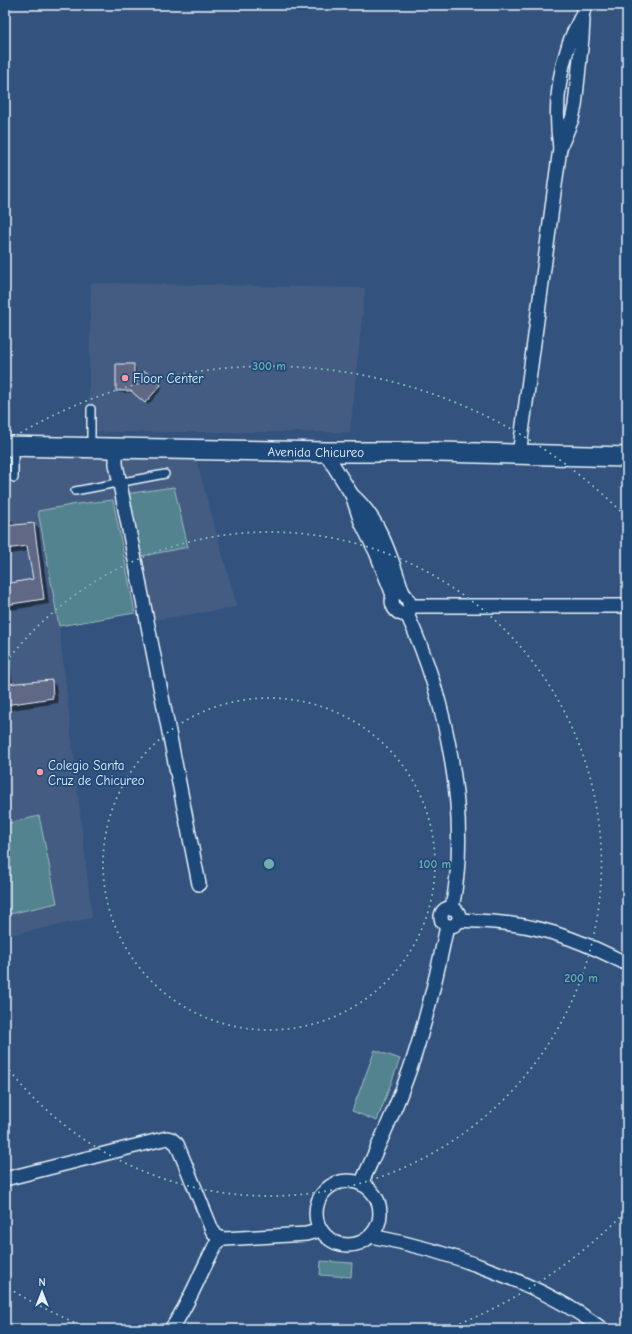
<svg xmlns="http://www.w3.org/2000/svg" width="632" height="1334" font-family="'Comic Neue',sans-serif">
<rect width="100%" height="100%" fill="#33537e"/>
<filter id="ink" filterUnits="userSpaceOnUse"><feTurbulence type="fractalNoise" baseFrequency=".025" numOctaves="2"/><feDisplacementMap in="SourceGraphic" scale="8" xChannelSelector="R" yChannelSelector="G"/><feConvolveMatrix kernelMatrix="1 2 1 2 8 2 1 2 1" color-interpolation-filters="sRGB"/></filter>
<g filter="url(#ink)">
<g fill="#445c82">
<path d="M91,283L365,288L350,432H88Z"/>
<path d="M5,455L196,459L237,607L141,622L137,612L59,626L92,918L5,936Z"/>
</g>
<g fill="#53838e" stroke="#9ebac3">
<path d="M174,487L188,547L137,557L125,494Z"/>
<path d="M113,500L135,613L59,626L38,511L77,504Z"/>
<path d="M39,816L57,903L5,915V824Z"/>
<path d="M375,1050L400,1059L377,1121L352,1111Z"/>
<path d="M321,1261L352,1263L351,1277L320,1275Z"/>
</g>
<g fill="#0007">
<path d="M134,365L136,368V383L145,373L163,388L148,405L135,393H119L117,391Z"/>
<path d="M9,518L14,523L15,526L33,524L39,529L49,604L5,611V585L34,580L29,551L5,555V519Z"/>
<path d="M5,621L13,685L51,681L56,686L58,703L5,711Z"/>
</g>
<g fill="#616886" stroke="#e8f1f8">
<path d="M116,364H134V384L145,371L161,385L145,403L131,391H116Z"/>
<path d="M34,523L44,599L5,605V584L33,579L27,546L5,549V526Z"/>
<path d="M52,680L53,698L5,705V684Z"/>
</g>
<g fill="none" stroke-linecap="round" stroke-linejoin="round">
<defs>
<g id="lane">
<path d="M91,409V447"/>
<path d="M14,478V446"/>
<path d="M75,491L165,474"/>
</g>
<g id="street">
<path d="M560,148L572,119L575,106L582,38L583,19"/>
<path d="M116,448V464L199,884"/>
<path d="M325,452L352,495L361,522L376,552L393,595"/>
<path d="M519,455L560,148C555,114 557,80 568,47C572,32 581,20 586,5"/>
<path d="M352,495C381,520 391,558 403,593"/>
<path d="M399,592C408,594 411,605 409,612L405,615C395,613 390,605 393,595Z"/>
<path d="M410,606H627"/>
<path d="M407,614C446,699 471,816 452,908"/>
<circle cx="450" cy="917" r="9"/>
<path d="M459,920C476,921 494,921 511,924C553,929 590,945 627,964"/>
<path d="M5,1179L167,1138L171,1139L177,1144L212,1230L217,1237L224,1239L306,1234L321,1230"/>
<circle cx="348" cy="1213" r="32"/>
<path d="M361,1184C380,1142 400,1100 414,1057C428,1014 438,970 447,926"/>
<path d="M371,1236C446,1250 541,1283 602,1329"/>
<path d="M171,1329C192,1301 201,1267 220,1238"/>
</g>
<g id="secondary">
<path id="s1" d="M5,446L325,452H439L627,457"/>
</g>
</defs>
<use href="#lane" stroke="#e8f1f8" stroke-width="10"/>
<use href="#street" stroke="#e8f1f8" stroke-width="16"/>
<use href="#secondary" stroke="#e8f1f8" stroke-width="22"/>
<use href="#lane" stroke="#1f4a7a" stroke-width="7"/>
<use href="#street" stroke="#1f4a7a" stroke-width="13"/>
<use href="#secondary" stroke="#1f4a7a" stroke-width="19"/>
</g>
</g>
<g fill="none" stroke="#71adac" stroke-width="2" stroke-dasharray="2 4">
<circle cx="269" cy="864" r="166"/>
<path d="M6 662A332 332 0 1 1 6 1066"/>
<path d="M624 1213A498 498 0 0 1 447 1329M91 1329A498 498 0 0 1 5 1286M5 442A498 498 0 0 1 624 515"/>
</g>
<g fill="#ff9aa2" stroke="#1f4a7a" stroke-width="1.5">
<circle cx="125" cy="378" r="4"/>
<circle cx="40" cy="772" r="4"/>
</g>
<g text-anchor="middle" stroke-width="3.5" stroke-linejoin="round" paint-order="stroke">
<g font-size="13" fill="#e8f1f8" stroke="#1f4a7a" text-anchor="start">
<text x="133" y="383">Floor Center</text>
<text x="48" y="770">Colegio Santa<tspan x="48" dy="15">Cruz de Chicureo</tspan></text>
</g>
<g font-size="13" fill="#e8f1f8" stroke="#1f4a7a">
<text dy="5" stroke="none"><textPath href="#s1" startOffset="311">Avenida Chicureo</textPath></text>
</g>
</g>
<circle cx="269" cy="864" r="6" fill="#71adac" stroke="#1f4a7a" stroke-width="2"/>
<g font-size="12" text-anchor="middle" font-weight="bold" fill="#71adac" stroke="#1f4a7a" stroke-width="3.5" stroke-linejoin="round" paint-order="stroke">
<text x="269" y="370">300 m</text>
<text x="435" y="868">100 m</text>
<text x="581" y="982">200 m</text>
</g>
<rect width="632" height="1334" fill="none" stroke="#1f4a7a" stroke-width="20"/>
<rect x="10" y="10" width="612" height="1314" fill="none" stroke="#e8f1f8" stroke-width="1.5" filter="url(#ink)"/>
<g transform="translate(42 1292)" stroke="#1f4a7a" stroke-width="3" paint-order="stroke">
<path d="M0-3L7 15L0 10L-7 15Z" fill="#e8f1f8"/>
<text y="-6" font-size="11" font-weight="bold" text-anchor="middle" fill="#e8f1f8">N</text>
</g>
</svg>
